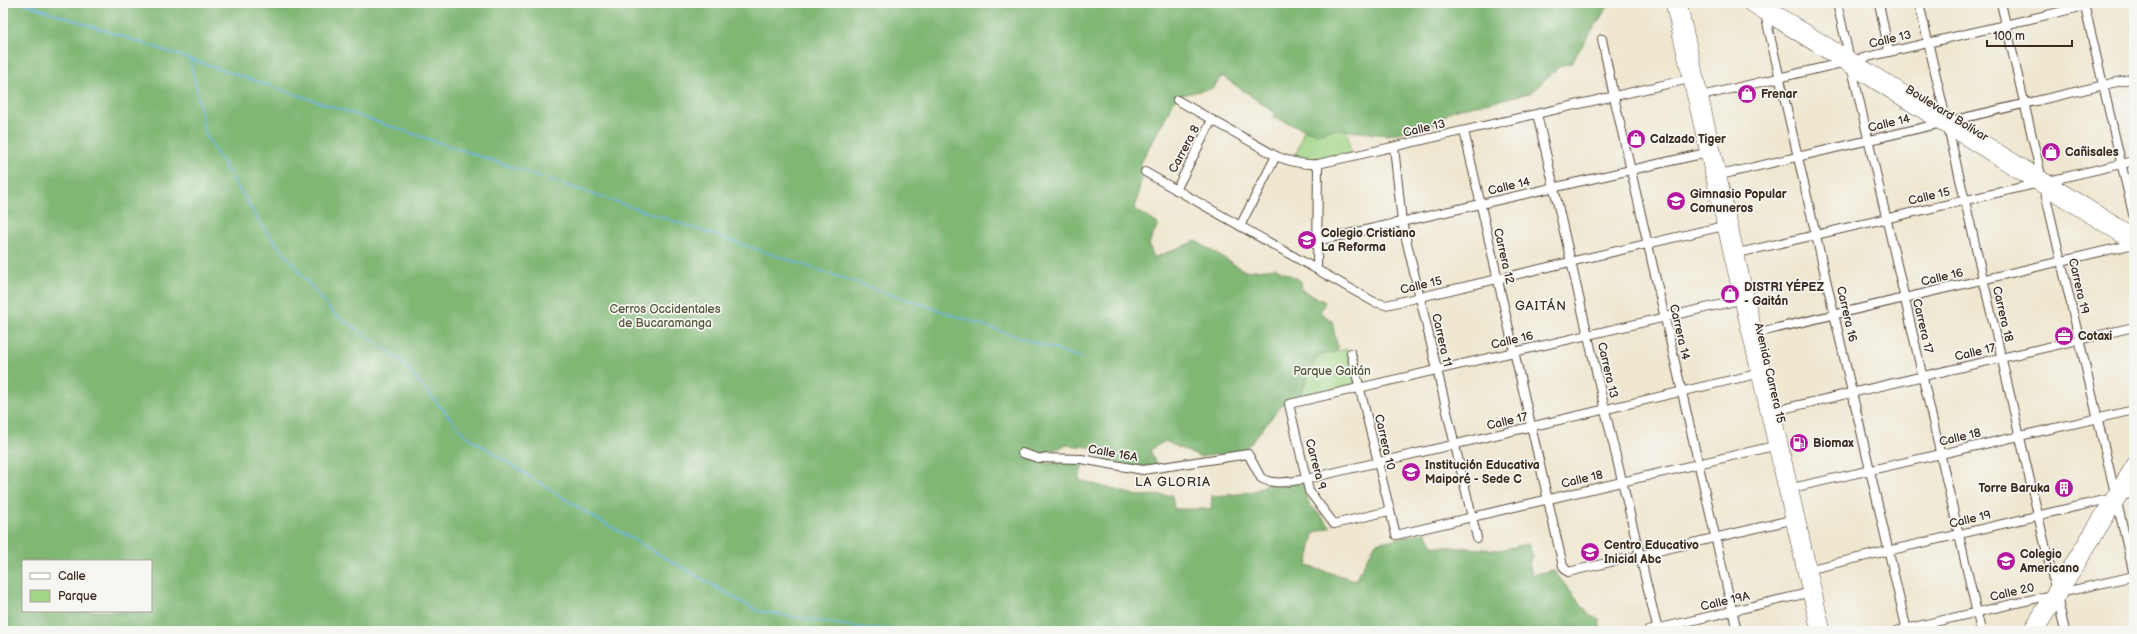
<svg xmlns="http://www.w3.org/2000/svg" width="2137" height="634" font-family="'Balsamiq Sans',sans-serif">
<rect width="100%" height="100%" fill="#f6f6f2"/>
<filter id="ink" filterUnits="userSpaceOnUse"><feTurbulence type="fractalNoise" baseFrequency=".025" numOctaves="2"/><feDisplacementMap in="SourceGraphic" scale="8" xChannelSelector="R" yChannelSelector="G"/><feConvolveMatrix kernelMatrix="1 2 1 2 8 2 1 2 1" color-interpolation-filters="sRGB"/></filter>
<filter id="wash" filterUnits="userSpaceOnUse"><feTurbulence type="fractalNoise" baseFrequency=".012" numOctaves="4" result="noise"/><feDisplacementMap in="SourceGraphic" scale="16" xChannelSelector="R" yChannelSelector="G"/><feGaussianBlur stdDeviation="0.9" result="paint"/><feColorMatrix in="noise" values="0 0 0 0 0 0 0 0 0 0 0 0 0 0 0 0 0 1.4 0 .05"/><feComposite in="paint" operator="in"/></filter>
<g filter="url(#wash)">
<rect width="100%" height="100%" fill="#efe7d0"/>
<g fill="#a1d687" stroke="#6e8052">
<path d="M1304,129L1317,134L1333,129L1347,130L1351,153L1314,160L1295,159Z"/>
<path d="M1347,349L1355,385L1299,397L1317,356Z"/>
</g>
<path fill="#80b774" stroke="#5e7049" fill-rule="evenodd" d="M3,3H1610L1571,63L1560,66L1530,93L1453,110L1434,124L1389,135L1333,129L1317,134L1273,117L1274,112L1222,76L1213,88L1177,96L1141,162L1142,176L1135,209L1158,224L1149,244L1153,258L1196,241L1245,271L1276,268L1301,281L1302,290L1325,302L1320,312L1332,321L1338,351L1317,356L1299,397L1286,400L1244,451L1199,457L1165,441L1150,450L1156,465L1137,468L1104,461L1102,448L1066,445L1048,452L1046,463L1083,462L1079,480L1138,496L1172,495L1174,509H1211L1212,496L1240,494L1257,490L1267,484L1303,483L1307,501L1331,527L1314,533L1307,566L1355,580L1376,543L1426,532L1433,546L1499,550L1528,544L1533,556L1529,562L1532,575L1553,570L1590,616L1599,619L1601,631H3ZM23,561H151V611H23Z"/>
<g fill="none" stroke-linecap="round" stroke-linejoin="round">
<g stroke="#6db6e5" stroke-width="1.5">
<path d="M23,3L1081,358"/>
<path d="M190,59L206,136L263,227L332,312L399,359L465,435L587,513L758,611L856,627L922,631"/>
<path d="M924,631H1023"/>
</g>
</g>
</g>
<g filter="url(#ink)">
<g fill="none" stroke-linecap="round" stroke-linejoin="round">
<defs>
<g id="minor">
<path d="M1837,3L1981,631"/>
<path d="M1879,3L1889,52"/>
<path d="M1919,3L2065,631"/>
<path d="M2001,3L2134,575"/>
<path d="M2084,3L2134,218"/>
<path d="M1765,14L1907,631"/>
<path d="M1602,39L1614,97L1737,631"/>
<path d="M1701,96L2085,6"/>
<path d="M1177,100L1276,156C1290,162 1303,165 1318,164L1689,79"/>
<path d="M1537,114L1605,410L1658,631"/>
<path d="M1464,131L1563,566L1568,572L1791,520"/>
<path d="M1394,147L1402,222L1477,538"/>
<path d="M1145,172L1374,302L1386,305L1728,225"/>
<path d="M1720,175L2134,78"/>
<path d="M1176,190L1212,120"/>
<path d="M1240,226L1276,156"/>
<path d="M1317,241L1706,153"/>
<path d="M1734,254L2134,161"/>
<path d="M1317,269L1318,164"/>
<path d="M1756,333L2134,244"/>
<path d="M1351,353L1396,535L1774,446"/>
<path d="M1774,411L2134,327"/>
<path d="M1022,453L1038,458L1081,459L1143,470L1248,454L1261,478C1274,486 1292,481 1306,479L1757,374"/>
<path d="M1792,488L2134,410"/>
<path d="M1389,511L1334,524L1309,491L1289,404L1740,300"/>
<path d="M1811,569L2134,493"/>
<path d="M1648,631L1808,593"/>
<path d="M1896,631L2134,576"/>
</g>
<g id="major">
<path d="M1671,3L1817,631"/>
<path d="M1681,3L1825,631"/>
<path d="M1746,3L2134,245"/>
<path d="M1763,3L2134,234"/>
<path d="M2028,631L2134,461"/>
<path d="M2038,631L2134,476"/>
</g>
</defs>
<use href="#minor" stroke="#564639" stroke-width="10"/>
<use href="#major" stroke="#564639" stroke-width="12"/>
<use href="#minor" stroke="#fff" stroke-width="8"/>
<use href="#major" stroke="#fff" stroke-width="11"/>
</g>
</g>
<defs>
<symbol id="shop-disc" viewBox="-11 -11 22 22"><circle r="9.5" fill="#b5179e" stroke="#f6f6f2"/><path d="M-5-2.5h2.3a2.7 3.5 0 0 1 5.4 0H5L5.5 6h-11ZM-1.5-2.5h3a1.5 2.3 0 0 0-3 0Z" fill="#fff"/></symbol>
<symbol id="school-disc" viewBox="-11 -11 22 22"><circle r="9.5" fill="#b5179e" stroke="#f6f6f2"/><path d="M0-5L7-2L0 1L-7-2ZM-4 1L0 2.5L4 1V4Q0 6-4 4Z" fill="#fff"/></symbol>
<symbol id="office-disc" viewBox="-11 -11 22 22"><circle r="9.5" fill="#b5179e" stroke="#f6f6f2"/><path d="M-6-3h4V-5.5h4V-3h4V5H-6ZM-1-4.5V-3h2v-1.5ZM-6 0V1H6V0Z" fill="#fff"/></symbol>
<symbol id="fuel-disc" viewBox="-11 -11 22 22"><circle r="9.5" fill="#b5179e" stroke="#f6f6f2"/><path d="M-5.5-6h7V0h2V4h1.3V-2.5L3-4.5l.8-.8L6-3V5H2.5V1h-1V6h-7ZM-4.2-4.7v3.2H.2V-4.7Z" fill="#fff"/></symbol>
<symbol id="building-disc" viewBox="-11 -11 22 22"><circle r="9.5" fill="#b5179e" stroke="#f6f6f2"/><path d="M-4-6H4V6H1V3H-1V6H-4ZM-2.5-4.3h1.7v1.8h-1.7ZM.8-4.3h1.7v1.8H.8ZM-2.5-1h1.7V.8h-1.7ZM.8-1h1.7V.8H.8Z" fill="#fff"/></symbol>
</defs>
<g fill-rule="evenodd">
<use href="#shop-disc" x="1736" y="83" width="22" height="22"/>
<use href="#shop-disc" x="1625" y="128" width="22" height="22"/>
<use href="#shop-disc" x="2040" y="141" width="22" height="22"/>
<use href="#school-disc" x="1665" y="190" width="22" height="22"/>
<use href="#school-disc" x="1296" y="229" width="22" height="22"/>
<use href="#shop-disc" x="1719" y="283" width="22" height="22"/>
<use href="#office-disc" x="2053" y="325" width="22" height="22"/>
<use href="#fuel-disc" x="1788" y="432" width="22" height="22"/>
<use href="#school-disc" x="1400" y="461" width="22" height="22"/>
<use href="#building-disc" x="2053" y="477" width="22" height="22"/>
<use href="#school-disc" x="1579" y="541" width="22" height="22"/>
<use href="#school-disc" x="1995" y="550" width="22" height="22"/>
</g>
<g text-anchor="middle" stroke-width="3.5" stroke-linejoin="round" paint-order="stroke">
<g font-size="12" fill="#3b2a1e" stroke="#f6f6f2">
<text transform="translate(1890 39) rotate(-13)" y="4">Calle 13</text>
<text transform="translate(1947 113) rotate(32)" y="4">Boulevard Bolívar</text>
<text transform="translate(1889 123) rotate(-13)" y="4">Calle 14</text>
<text transform="translate(1424 128) rotate(-13)" y="4">Calle 13</text>
<text transform="translate(1184 149) rotate(-62)" y="4">Carrera 8</text>
<text transform="translate(1509 186) rotate(-13)" y="4">Calle 14</text>
<text transform="translate(1929 196) rotate(-13)" y="4">Calle 15</text>
<text transform="translate(1504 256) rotate(77)" y="4">Carrera 12</text>
<text transform="translate(1942 277) rotate(-13)" y="4">Calle 16</text>
<text transform="translate(1421 285) rotate(-13)" y="4">Calle 15</text>
<text transform="translate(2079 286) rotate(77)" y="4">Carrera 19</text>
<text transform="translate(1847 314) rotate(77)" y="4">Carrera 16</text>
<text transform="translate(2003 314) rotate(77)" y="4">Carrera 18</text>
<text transform="translate(1923 326) rotate(77)" y="4">Carrera 17</text>
<text transform="translate(1680 332) rotate(77)" y="4">Carrera 14</text>
<text transform="translate(1442 340) rotate(77)" y="4">Carrera 11</text>
<text transform="translate(1512 340) rotate(-13)" y="4">Calle 16</text>
<text transform="translate(1975 352) rotate(-13)" y="4">Calle 17</text>
<text transform="translate(1608 370) rotate(77)" y="4">Carrera 13</text>
<text transform="translate(1770 373) rotate(77)" y="4">Avenida Carrera 15</text>
<text transform="translate(1507 421) rotate(-13)" y="4">Calle 17</text>
<text transform="translate(1960 437) rotate(-13)" y="4">Calle 18</text>
<text transform="translate(1385 442) rotate(77)" y="4">Carrera 10</text>
<text transform="translate(1113 453) rotate(10)" y="4">Calle 16A</text>
<text transform="translate(1316 464) rotate(75)" y="4">Carrera 9</text>
<text transform="translate(1582 479) rotate(-13)" y="4">Calle 18</text>
<text transform="translate(1970 519) rotate(-13)" y="4">Calle 19</text>
<text transform="translate(2012 592) rotate(-13)" y="4">Calle 20</text>
<text transform="translate(1725 601) rotate(-13)" y="4">Calle 19A</text>
</g>
<g font-size="12" font-weight="bold" fill="#3b2a1e" stroke="#f6f6f2" text-anchor="start">
<text x="1761" y="98">Frenar</text>
<text x="1650" y="143">Calzado Tiger</text>
<text x="2065" y="156">Cañisales</text>
<text x="1690" y="198">Gimnasio Popular<tspan x="1690" dy="14">Comuneros</tspan></text>
<text x="1321" y="237">Colegio Cristiano<tspan x="1321" dy="14">La Reforma</tspan></text>
<text x="1744" y="291">DISTRI YÉPEZ<tspan x="1744" dy="14">- Gaitán</tspan></text>
<text x="2078" y="340">Cotaxi</text>
<text x="1813" y="447">Biomax</text>
<text x="1425" y="469">Institución Educativa<tspan x="1425" dy="14">Maiporé - Sede C</tspan></text>
<text x="2050" y="492" text-anchor="end">Torre Baruka</text>
<text x="1604" y="549">Centro Educativo<tspan x="1604" dy="14">Inicial Abc</tspan></text>
<text x="2020" y="558">Colegio<tspan x="2020" dy="14">Americano</tspan></text>
</g>
<g font-size="12" fill="#545538" stroke="#f6f6f2">
<text x="665" y="313">Cerros Occidentales<tspan x="665" dy="14">de Bucaramanga</tspan></text>
<text x="1332" y="375">Parque Gaitán</text>
</g>
<g font-size="13" letter-spacing="1" fill="#3b2a1e" stroke="#f6f6f2">
<text x="1541" y="310">GAITÁN</text>
<text x="1173" y="486">LA GLORIA</text>
</g>
</g>
<rect width="2137" height="634" fill="none" stroke="#f6f6f2" stroke-width="16"/>
<rect x="22" y="560" width="130" height="52" fill="#f6f6f2" stroke="#aba49d"/>
<rect x="30" y="573" width="20" height="6" fill="#ffffff" stroke="#aba49d"/>
<text x="58" y="580" font-size="12" fill="#3b2a1e">Calle</text>
<rect x="30" y="590" width="20" height="12" fill="#a1d687" stroke="#aba49d"/>
<text x="58" y="600" font-size="12" fill="#3b2a1e">Parque</text>
<path d="M1987 40v6h85v-6" fill="none" stroke="#3b2a1e" stroke-width="2"/>
<text x="1993" y="40" font-size="12" fill="#3b2a1e" stroke="#f6f6f2" stroke-width="3" paint-order="stroke">100 m</text>
</svg>
